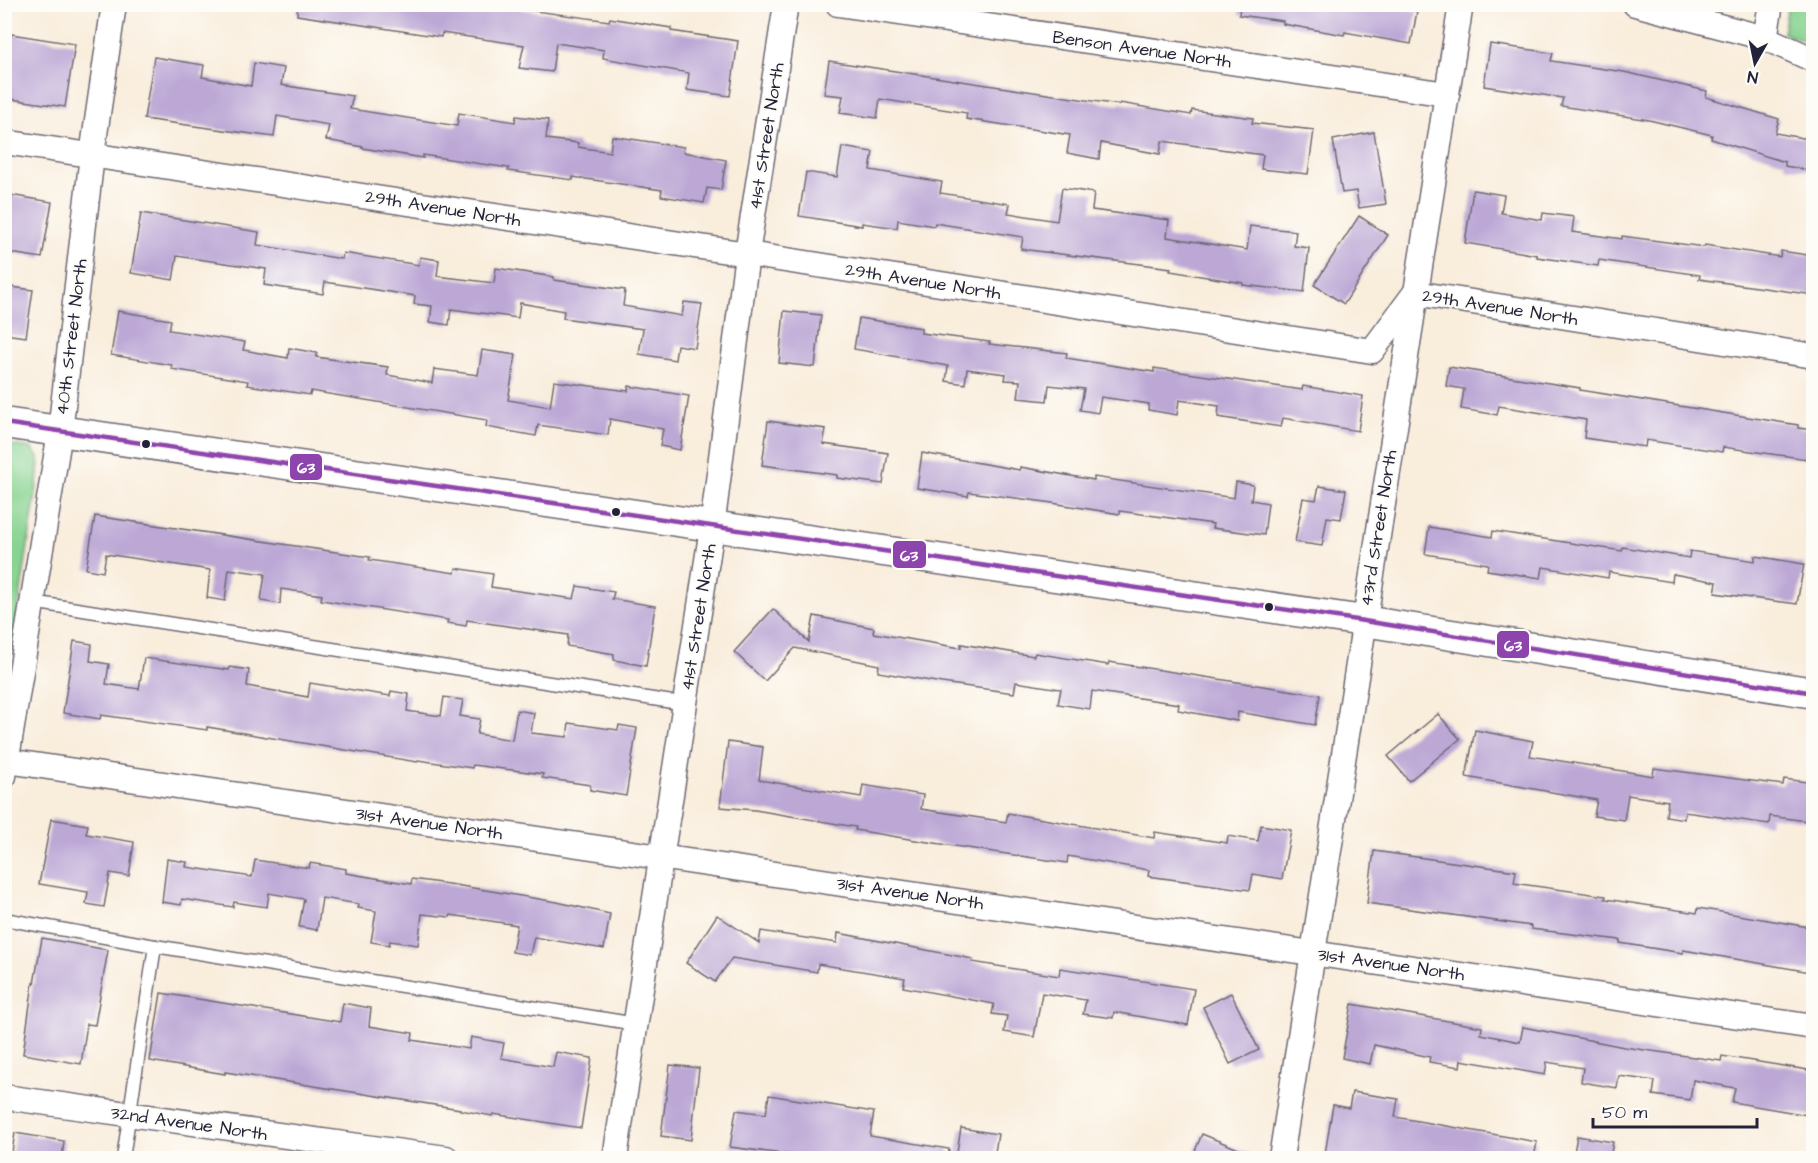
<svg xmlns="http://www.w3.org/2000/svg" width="1818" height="1163" font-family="'Architects Daughter',sans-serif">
<rect width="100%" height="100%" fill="#fdfcf7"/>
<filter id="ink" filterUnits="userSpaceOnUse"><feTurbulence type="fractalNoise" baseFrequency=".0167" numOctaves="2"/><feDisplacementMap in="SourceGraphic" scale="12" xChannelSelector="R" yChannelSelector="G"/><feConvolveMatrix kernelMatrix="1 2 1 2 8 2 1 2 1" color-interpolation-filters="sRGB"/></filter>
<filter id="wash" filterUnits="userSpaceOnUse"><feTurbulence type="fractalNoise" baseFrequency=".008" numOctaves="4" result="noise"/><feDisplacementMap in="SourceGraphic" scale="24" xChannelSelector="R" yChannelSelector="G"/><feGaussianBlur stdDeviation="1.35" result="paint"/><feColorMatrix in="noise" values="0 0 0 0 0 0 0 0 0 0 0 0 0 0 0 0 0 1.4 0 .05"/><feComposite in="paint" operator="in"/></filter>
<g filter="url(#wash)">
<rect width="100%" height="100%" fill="#f9eddc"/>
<g fill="#87d391" stroke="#547a66" stroke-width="1.5">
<path d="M1788,5H1813V45L1783,33Z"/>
<path d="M5,444L31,448L39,459L37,486L5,697Z"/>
</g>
<g id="blocks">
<g fill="#bca7d5">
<path d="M298,4H510L521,6L520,9L609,21L610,18L671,28V31L738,41L730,96L687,90L689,73L603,58L604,50L556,43L552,72L519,68L524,45L442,33L441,37L297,15Z"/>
<path d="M1240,4H1376L1417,11L1411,44L1345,32L1344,35L1283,24V21L1239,15Z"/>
<path d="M11,34L75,44L65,107L4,98V73Z"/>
<path d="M1490,44L1553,53L1551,61L1624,72L1707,91L1706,97L1779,119L1775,133L1814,140V171L1785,166V162L1711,139L1712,135L1649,120L1561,106L1563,98L1484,86Z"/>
<path d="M154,57L204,65L202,77L251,86L254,63L284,68L281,85L353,96L350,109L457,126L459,113L515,122L516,116L548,120L546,139L578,143V147L610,152L612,136L684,147L683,152L726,160L721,190L707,188L704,203L661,196L662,190L573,177V180L508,171L509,168L423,155V158L362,148L363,147L326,140L329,125L277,116L274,137L144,119Z"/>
<path d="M829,61L1119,105L1120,103L1191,115L1192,110L1253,118L1252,123L1314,130L1308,174L1261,169L1263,155L1162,141L1160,154L1101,143L1099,159L1067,153L1070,135L966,119L967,113L880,99L877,118L840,113L843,96L824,94Z"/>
<path d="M1374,132L1386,204L1359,208L1356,191L1342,193L1333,140Z"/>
<path d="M842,147L873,152L870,170L942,182L940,193L1010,204L1008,213L1057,221L1062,188L1094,193L1092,210L1169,220L1167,237L1247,250L1250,226L1296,231L1294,246L1309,248L1304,292L1243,285V283L1170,271L1171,268L1021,249L1023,237L935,223L934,226L898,220L897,228L862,223V226L799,216L806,172L837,177Z"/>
<path d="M1473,190L1504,195L1501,213L1542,220L1543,213L1574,217L1572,232L1622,239V236L1704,247L1705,245L1780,257L1781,251L1814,256V295L1699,279L1700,275L1599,260L1598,266L1537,257V255L1465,243Z"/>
<path d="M4,194L52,202L42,258L4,252Z"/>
<path d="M141,213L259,232L257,245L342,259L343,253L419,265L420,257L439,260L437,276L494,283L496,268L554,277V280L625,290L623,306L682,316L684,302L702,304L695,348L677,345L675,360L639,354L643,329L563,318L564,311L520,303L518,318L451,309L449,325L430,322L432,306L414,304L415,296L325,282L323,294L264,285L266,269L177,256L173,280L131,273Z"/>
<path d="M1359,216L1388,235L1344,304L1314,285Z"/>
<path d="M4,286L33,290L26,337L4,334Z"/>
<path d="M118,311L171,320L169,330L245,342L243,350L288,358L289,348L317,353L316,357L388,367L387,375L432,383L434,369L478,375L482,350L516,355L508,400L550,407L554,381L628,391L629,386L689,396L680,450L660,446L663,429L610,419L608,435L538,425L536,436L486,427L487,420L311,391L310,395L247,385L248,381L171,369L172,365L111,355Z"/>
<path d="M784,311L821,315L815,367L779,363Z"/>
<path d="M859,318L921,328V333L990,342L989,344L1067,353L1066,358L1154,372V368L1302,390L1303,386L1363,396L1358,431L1283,418L1281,427L1218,417L1219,406L1179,400L1177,415L1148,410L1149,404L1101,397L1098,413L1080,410L1084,389L1049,385L1047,401L1018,398L1020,381L1005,380L1006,374L967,369L965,384L946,381L948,366L854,349Z"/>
<path d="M1449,367L1580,388V390L1798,425V428L1814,430V460L1723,447L1722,452L1646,440L1645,447L1584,438L1586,420L1499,406L1497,415L1461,409L1464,389L1446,386Z"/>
<path d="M768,421L826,429L823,444L888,453L883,484L837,478V475L762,465Z"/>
<path d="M922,453L1020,470V467L1094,480V477L1234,498L1236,482L1253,485L1251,500L1268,503L1264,535L1212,528L1213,524L1120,511V514L1046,502L969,492L968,496L917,488Z"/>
<path d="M1319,486L1346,490L1341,519L1327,517L1322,546L1295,542L1303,498L1316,500Z"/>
<path d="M95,516L329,551L370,557L369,560L455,573L456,568L493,574L491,587L574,599L577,586L614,592L612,599L655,606L646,666L614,660V654L567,646L568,635L467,620L466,626L447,623L448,620L321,600L322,595L281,589L280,604L261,601L265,574L229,569L225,601L207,598L210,570L106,554L103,572L86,569Z"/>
<path d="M1429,527L1492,537L1493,531L1622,551L1623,547L1689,558L1690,551L1755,561V556L1804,564L1797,604L1715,593L1717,582L1673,574L1672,582L1609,572L1608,578L1543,567L1541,578L1487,570L1488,564L1425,554Z"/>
<path d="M773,609L809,642L814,616L874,628L873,633L961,648V644L1034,656L1035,653L1108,665L1109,662L1320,695L1315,725L1238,712L1237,721L1178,710L1179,704L1092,691L1090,709L1058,704L1061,689L1016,682L1014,693L942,683L878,672L879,665L795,648L765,681L734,652Z"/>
<path d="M74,641L92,644L90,661L109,664L106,684L139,689L144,658L229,670L230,667L249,670L247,686L308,697L310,683L390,696L391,691L409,694L407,711L441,716L444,697L463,700L460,716L480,719L477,734L512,740L517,710L534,713L531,733L567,737L569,723L618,730L619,725L637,728L626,796L590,790V785L542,778L543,774L473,765L472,768L418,760L417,762L207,727V730L101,715L100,719L63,713Z"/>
<path d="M1438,714L1460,739L1409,781L1388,756Z"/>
<path d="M1475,730L1533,741L1530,756L1653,776L1654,768L1783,785L1784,779L1814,783V822L1770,816L1769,824L1685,812L1684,819L1666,816L1668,801L1628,795L1624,820L1594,816L1597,800L1466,777Z"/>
<path d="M728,742L763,747L759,780L861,797L863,785L923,795L921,809L1006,822L1008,813L1154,838L1155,832L1227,843L1228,836L1258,841L1261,825L1291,830L1282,879L1253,874L1250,890L1213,885L1148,876L1149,870L1068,856L1067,863L915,840L855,830L856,827L755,810L720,807Z"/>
<path d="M51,819L88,825L86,834L134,842L129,876L110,873L104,907L86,904L88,892L39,884Z"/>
<path d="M1374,851L1516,871L1514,883L1606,896L1605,899L1697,913L1698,908L1814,928V947L1810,972L1683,950V953L1620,943V940L1531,929V926L1367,903Z"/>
<path d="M167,859L187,862L186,867L252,877L255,860L309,868L310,863L346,869V873L411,884L412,879L455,885L557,902L610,914L604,949L534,937L530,955L512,952L517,925L451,915L450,917L422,914L418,945L390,941L389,945L371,942L376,911L358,908L359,904L322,898L317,930L299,927L304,899L269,893L267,907L234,902L233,907L182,899L181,905L162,902Z"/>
<path d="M717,915L759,943L761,931L837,943L838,933L973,959L972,962L1059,976L1060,968L1194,989L1188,1025L1114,1012L1113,1018L1083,1014L1086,1000L1042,993L1034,1037L1004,1032L1007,1016L992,1014L994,1004L903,987L905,978L818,964L817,972L732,958L715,982L686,963Z"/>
<path d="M42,938L108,950L95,1025L87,1024L81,1064L23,1054L33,983L34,984Z"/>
<path d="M161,993L340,1022L343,1003L371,1008L369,1026L413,1033L412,1040L469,1049L471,1037L504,1043L501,1058L553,1067L556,1052L592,1058L581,1128L493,1114L492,1116L460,1110V1109L225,1072V1074L150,1061Z"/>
<path d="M1231,993L1259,1050L1230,1064L1203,1007Z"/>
<path d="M1352,1004L1482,1027L1481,1034L1520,1042L1523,1027L1624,1047L1721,1061L1722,1056L1814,1071V1116L1732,1102L1735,1088L1693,1080L1690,1100L1653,1095L1655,1081L1619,1076L1617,1088L1581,1082L1583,1068L1547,1062L1545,1075L1461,1060L1460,1067L1429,1062L1430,1057L1374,1045L1370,1064L1342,1058Z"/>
<path d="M670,1065L699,1068L691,1140L661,1136Z"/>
<path d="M1352,1092L1398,1099L1395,1117L1537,1142L1534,1158H1353L1325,1154L1333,1105L1349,1108Z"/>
<path d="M769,1095L874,1112L870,1136L949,1149L948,1158H814L730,1147L736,1110L766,1114Z"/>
<path d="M961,1128L998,1134L994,1158H956Z"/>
<path d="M15,1133L64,1141L62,1158H11Z"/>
<path d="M1202,1134L1260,1158H1192Z"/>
<path d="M1577,1136L1613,1142L1610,1158H1573Z"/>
</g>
</g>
</g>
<g filter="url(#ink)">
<use href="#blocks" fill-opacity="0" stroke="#6d6973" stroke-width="1.5"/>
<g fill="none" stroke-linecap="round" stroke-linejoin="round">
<defs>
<g id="service">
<path d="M32,602L685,704"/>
<path d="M4,919L155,946"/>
<path d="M123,1158L155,946L636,1024"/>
</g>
<g id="minor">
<path d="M838,4L1447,94"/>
<path d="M1635,4L1765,38L1814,60"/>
<path d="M1765,38L1771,4"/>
<path d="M4,142L747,254L1372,351L1415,293L1814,356"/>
<path d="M7,761L1814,1027"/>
<path d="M4,776L60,432L92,155L114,4"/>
<path d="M4,1097L446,1158"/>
<path d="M615,1158L712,528L747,254L786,4"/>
<path d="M1281,1158L1461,4"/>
</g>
<path id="tertiary" d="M4,423L1364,621L1814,693"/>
</defs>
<use href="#service" stroke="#6d6973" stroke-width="15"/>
<use href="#minor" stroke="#6d6973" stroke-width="27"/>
<use href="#tertiary" stroke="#6d6973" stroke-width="33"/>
<use href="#service" stroke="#fff" stroke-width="12"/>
<use href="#minor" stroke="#fff" stroke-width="24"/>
<use href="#tertiary" stroke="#fff" stroke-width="30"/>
<defs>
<path id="bus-1" d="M4,423L1364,621L1814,693"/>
</defs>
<use href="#bus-1" stroke="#fdfcf7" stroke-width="9"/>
<use href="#bus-1" stroke="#8e44ad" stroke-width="4.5"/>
</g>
</g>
<g fill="#22223b" stroke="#fdfcf7" stroke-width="2">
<circle cx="146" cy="444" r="5"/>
<circle cx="616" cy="512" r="5"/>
<circle cx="1269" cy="607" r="5"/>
</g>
<g text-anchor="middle" stroke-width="4.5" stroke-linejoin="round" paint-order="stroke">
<g font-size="18" fill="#22223b" stroke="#fdfcf7">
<text transform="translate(1142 49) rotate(8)" y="6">Benson Avenue North</text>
<text transform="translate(766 136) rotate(-81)" y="6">41st Street North</text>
<text transform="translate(443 208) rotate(9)" y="6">29th Avenue North</text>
<text transform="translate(923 281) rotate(9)" y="6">29th Avenue North</text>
<text transform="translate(1500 307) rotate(9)" y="6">29th Avenue North</text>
<text transform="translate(71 337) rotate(-83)" y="6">40th Street North</text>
<text transform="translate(1378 528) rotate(-81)" y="6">43rd Street North</text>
<text transform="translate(698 617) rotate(-81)" y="6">41st Street North</text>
<text transform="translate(429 823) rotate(8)" y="6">31st Avenue North</text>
<text transform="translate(910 893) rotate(8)" y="6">31st Avenue North</text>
<text transform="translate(1391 964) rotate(8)" y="6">31st Avenue North</text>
<text transform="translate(189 1123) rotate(8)" y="6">32nd Avenue North</text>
</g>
</g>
<g stroke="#fdfcf7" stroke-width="2">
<rect x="289" y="453" width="34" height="28" rx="6" fill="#8e44ad"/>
<rect x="892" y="540" width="35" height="29" rx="6" fill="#8e44ad"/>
<rect x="1496" y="630" width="34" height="29" rx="6" fill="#8e44ad"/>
</g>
<g font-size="16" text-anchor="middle" font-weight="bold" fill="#fff">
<text x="306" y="473">63</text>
<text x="909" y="561">63</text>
<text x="1513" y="651">63</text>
</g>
<rect width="1818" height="1163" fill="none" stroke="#fdfcf7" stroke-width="24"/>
<g transform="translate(1755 63) rotate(189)" stroke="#fdfcf7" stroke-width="4.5" paint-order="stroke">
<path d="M0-4.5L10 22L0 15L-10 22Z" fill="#22223b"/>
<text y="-9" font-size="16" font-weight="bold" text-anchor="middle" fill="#22223b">N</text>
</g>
<path d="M1593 1118v9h164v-9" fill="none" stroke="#22223b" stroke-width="3"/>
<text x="1602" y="1118" font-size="18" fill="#22223b" stroke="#fdfcf7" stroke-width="4.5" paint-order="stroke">50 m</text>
</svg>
